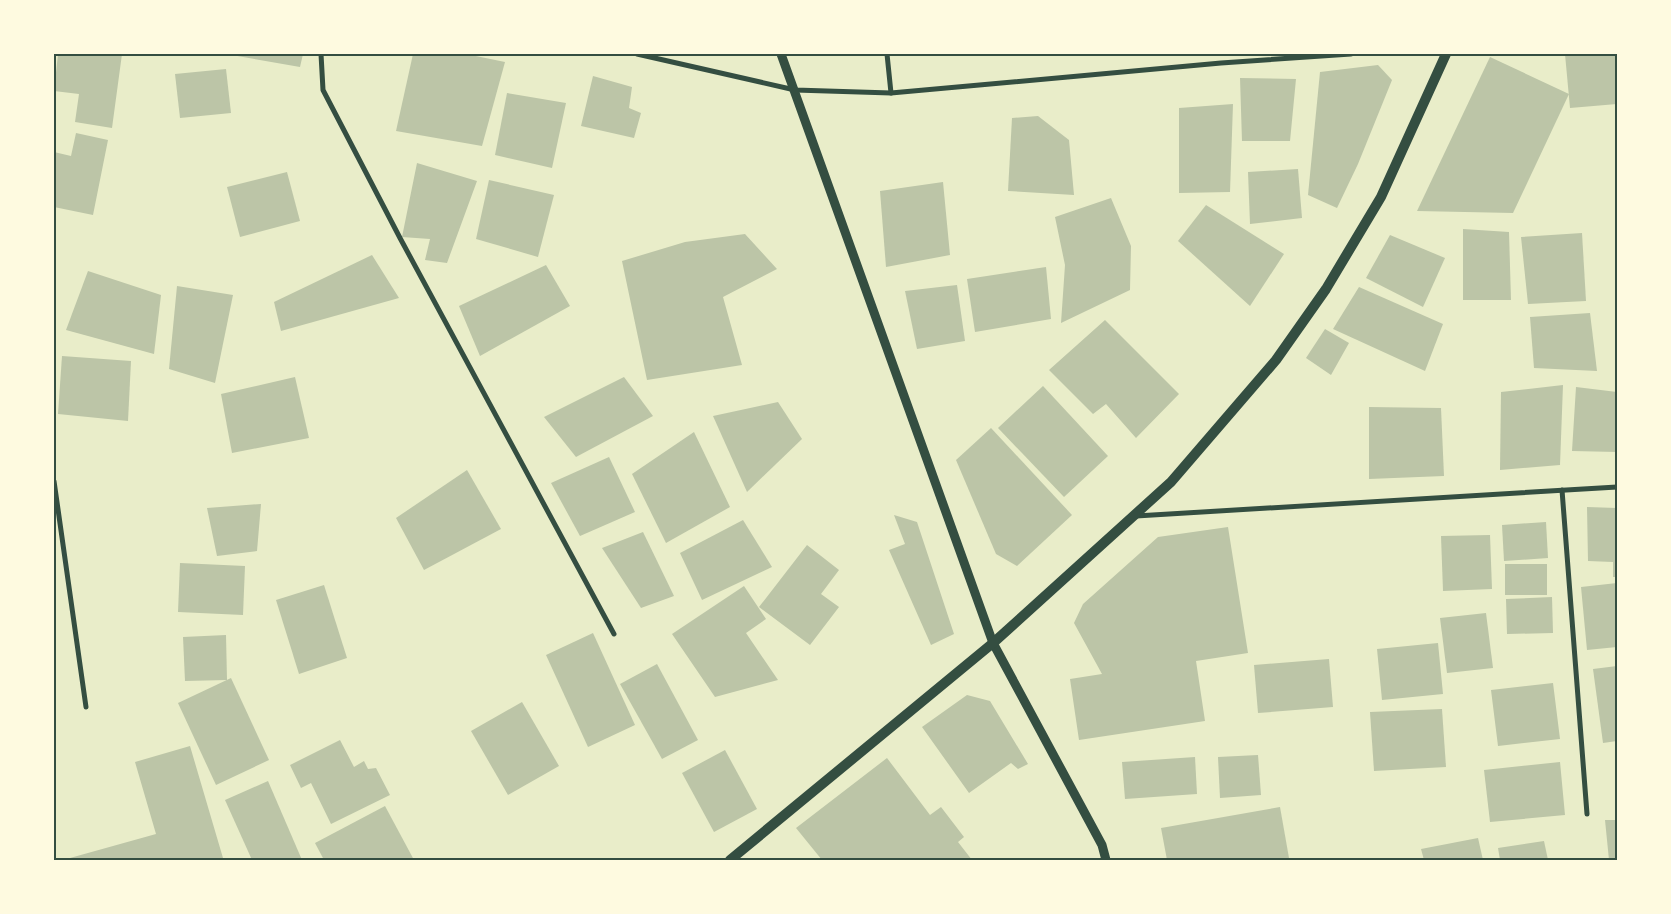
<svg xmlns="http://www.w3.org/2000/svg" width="1671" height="914" font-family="'IBM Plex Sans',sans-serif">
<rect width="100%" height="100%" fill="#e9edc9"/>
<g fill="#bcc5a7">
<path d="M58,54H122L112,128L75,122L79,94L54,91Z"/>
<path d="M226,54H303L300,67Z"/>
<path d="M413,54H466L505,62L482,146L396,131Z"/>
<path d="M1565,54H1617V104L1570,108Z"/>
<path d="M1490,57L1569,94L1513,213L1417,211Z"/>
<path d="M1378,65L1392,80L1358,164L1337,208L1308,195L1320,72Z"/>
<path d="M226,69L231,113L180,118L175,74Z"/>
<path d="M593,76L632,87L629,108L641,113L634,138L581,126Z"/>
<path d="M1240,78L1296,79L1290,141H1242Z"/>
<path d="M507,93L566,103L552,168L495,155Z"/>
<path d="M1233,104L1230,192L1179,193V108Z"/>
<path d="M1038,116L1069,140L1074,195L1008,191L1012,118Z"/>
<path d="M76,133L108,140L93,215L54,207V152L71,156Z"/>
<path d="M417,163L477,181L447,263L425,260L430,239L402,237Z"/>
<path d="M1298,169L1302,218L1250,224L1248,172Z"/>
<path d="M287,172L300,221L240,237L227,187Z"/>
<path d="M489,180L554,195L538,257L476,239Z"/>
<path d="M943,182L950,255L886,267L880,191Z"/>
<path d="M1111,198L1131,246L1130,290L1061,323L1065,265L1055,217Z"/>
<path d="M1206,205L1284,254L1250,306L1178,241Z"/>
<path d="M1463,229L1509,232L1511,300H1463Z"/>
<path d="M1582,233L1586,301L1528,304L1521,237Z"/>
<path d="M745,234L777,269L723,297L742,365L647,380L622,261L685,242Z"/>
<path d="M1390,235L1445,258L1423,307L1366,278Z"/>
<path d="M372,255L399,298L281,331L274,302Z"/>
<path d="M546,265L570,306L480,356L459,306Z"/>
<path d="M1046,267L1051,319L975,332L967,279Z"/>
<path d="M88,271L161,295L154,354L66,330Z"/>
<path d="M957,285L965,341L917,349L905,291Z"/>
<path d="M177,286L233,295L215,383L169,369Z"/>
<path d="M1359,287L1443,324L1425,371L1333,329Z"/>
<path d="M1590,313L1597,371L1534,368L1530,317Z"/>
<path d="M1105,320L1179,394L1136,438L1106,404L1093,414L1049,370Z"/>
<path d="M1325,329L1349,343L1331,375L1306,358Z"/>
<path d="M62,356L131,361L128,421L58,414Z"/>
<path d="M295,377L309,438L232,453L221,394Z"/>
<path d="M624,377L653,416L576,457L544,417Z"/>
<path d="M1563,385L1560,465L1500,470L1501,392Z"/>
<path d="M1043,386L1108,456L1064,497L998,428Z"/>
<path d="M1576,387L1617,392V452L1572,451Z"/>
<path d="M778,402L802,439L747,492L713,416Z"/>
<path d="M1369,407L1441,408L1444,476L1369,479Z"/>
<path d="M991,428L1072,515L1017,566L996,554L956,460Z"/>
<path d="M694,432L730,507L666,543L632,474Z"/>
<path d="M609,457L635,512L580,536L551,483Z"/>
<path d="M467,470L501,529L424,570L396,518Z"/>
<path d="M261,504L257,551L217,556L207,508Z"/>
<path d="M1587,507L1617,508V577H1613V562L1588,561Z"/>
<path d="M894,515L917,522L954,634L931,645L889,550L905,544Z"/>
<path d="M743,520L772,567L702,600L680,553Z"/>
<path d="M1546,522L1548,558L1504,561L1502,525Z"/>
<path d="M1228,527L1248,653L1196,661L1205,721L1079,740L1070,679L1102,674L1074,623L1083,604L1158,537Z"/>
<path d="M643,532L674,596L641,608L602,548Z"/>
<path d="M1490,535L1492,589L1443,591L1441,536Z"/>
<path d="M807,545L839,570L821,594L839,607L810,645L759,607Z"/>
<path d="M180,563L245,566L243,615L178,612Z"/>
<rect x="1505" y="564" width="42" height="31"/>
<path d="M1617,583V647L1587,650L1581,587Z"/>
<path d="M324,585L347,658L299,674L276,600Z"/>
<path d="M744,586L766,619L746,633L778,680L715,697L672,634Z"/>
<path d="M1552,597L1553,633L1507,634L1506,599Z"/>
<path d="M1486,613L1493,668L1447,673L1440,618Z"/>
<path d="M593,633L635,725L588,747L546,655Z"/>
<path d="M226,635L227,680L185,681L183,637Z"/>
<path d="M1438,643L1443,694L1382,700L1377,649Z"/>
<path d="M1329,659L1333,707L1258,713L1254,665Z"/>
<path d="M657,664L698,740L662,759L620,684Z"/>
<path d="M1617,666V741L1603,743L1593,669Z"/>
<path d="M231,678L269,760L216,785L178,703Z"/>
<path d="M1553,683L1560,739L1498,746L1491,690Z"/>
<path d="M967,695L990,701L1028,764L1018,769L1011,763L969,793L922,727Z"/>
<path d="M522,702L559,766L508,795L471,731Z"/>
<path d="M1442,709L1446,767L1374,771L1370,712Z"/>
<path d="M340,740L354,767L364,761L368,769L376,768L390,795L331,824L311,783L301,788L290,765Z"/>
<path d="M190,746L223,858L215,860H70V858L156,834L135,762Z"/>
<path d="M725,750L757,809L714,832L682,773Z"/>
<path d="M1258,755L1261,795L1220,798L1218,757Z"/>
<path d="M1195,757L1197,794L1125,799L1122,762Z"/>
<path d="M887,758L930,815L941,807L964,837L958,842L972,860H822L796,828Z"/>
<path d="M1560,762L1565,815L1490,822L1484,770Z"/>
<path d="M268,781L302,860H252L225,800Z"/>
<path d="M385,806L414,860H324L315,843Z"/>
<path d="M1280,807L1289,858L1279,860H1167L1161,828Z"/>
<path d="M1605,820H1617V860H1609Z"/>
<path d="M1478,838L1483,860H1424L1421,849Z"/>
<path d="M1544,841L1548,860H1500L1498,848Z"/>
</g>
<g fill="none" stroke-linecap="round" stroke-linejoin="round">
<g stroke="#344e41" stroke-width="5">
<path d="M321,54L323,90L400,238L614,634"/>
<path d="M637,54L795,90L891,93L1221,63L1351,54"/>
<path d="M887,54L891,93"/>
<path d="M54,481L86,707"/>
<path d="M1562,490L1587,814"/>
<path d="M1136,516L1617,487"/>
</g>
<path stroke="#344e41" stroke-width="9" d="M781,54L993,643L1102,845L1106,860"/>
<path stroke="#344e41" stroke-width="10" d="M730,860L993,643L1171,482L1276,360L1326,289L1381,197L1446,54"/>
</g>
<rect width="1671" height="914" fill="none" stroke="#fefae0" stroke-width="110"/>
<rect x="55" y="55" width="1561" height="804" fill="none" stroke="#344e41" stroke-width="2"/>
</svg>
